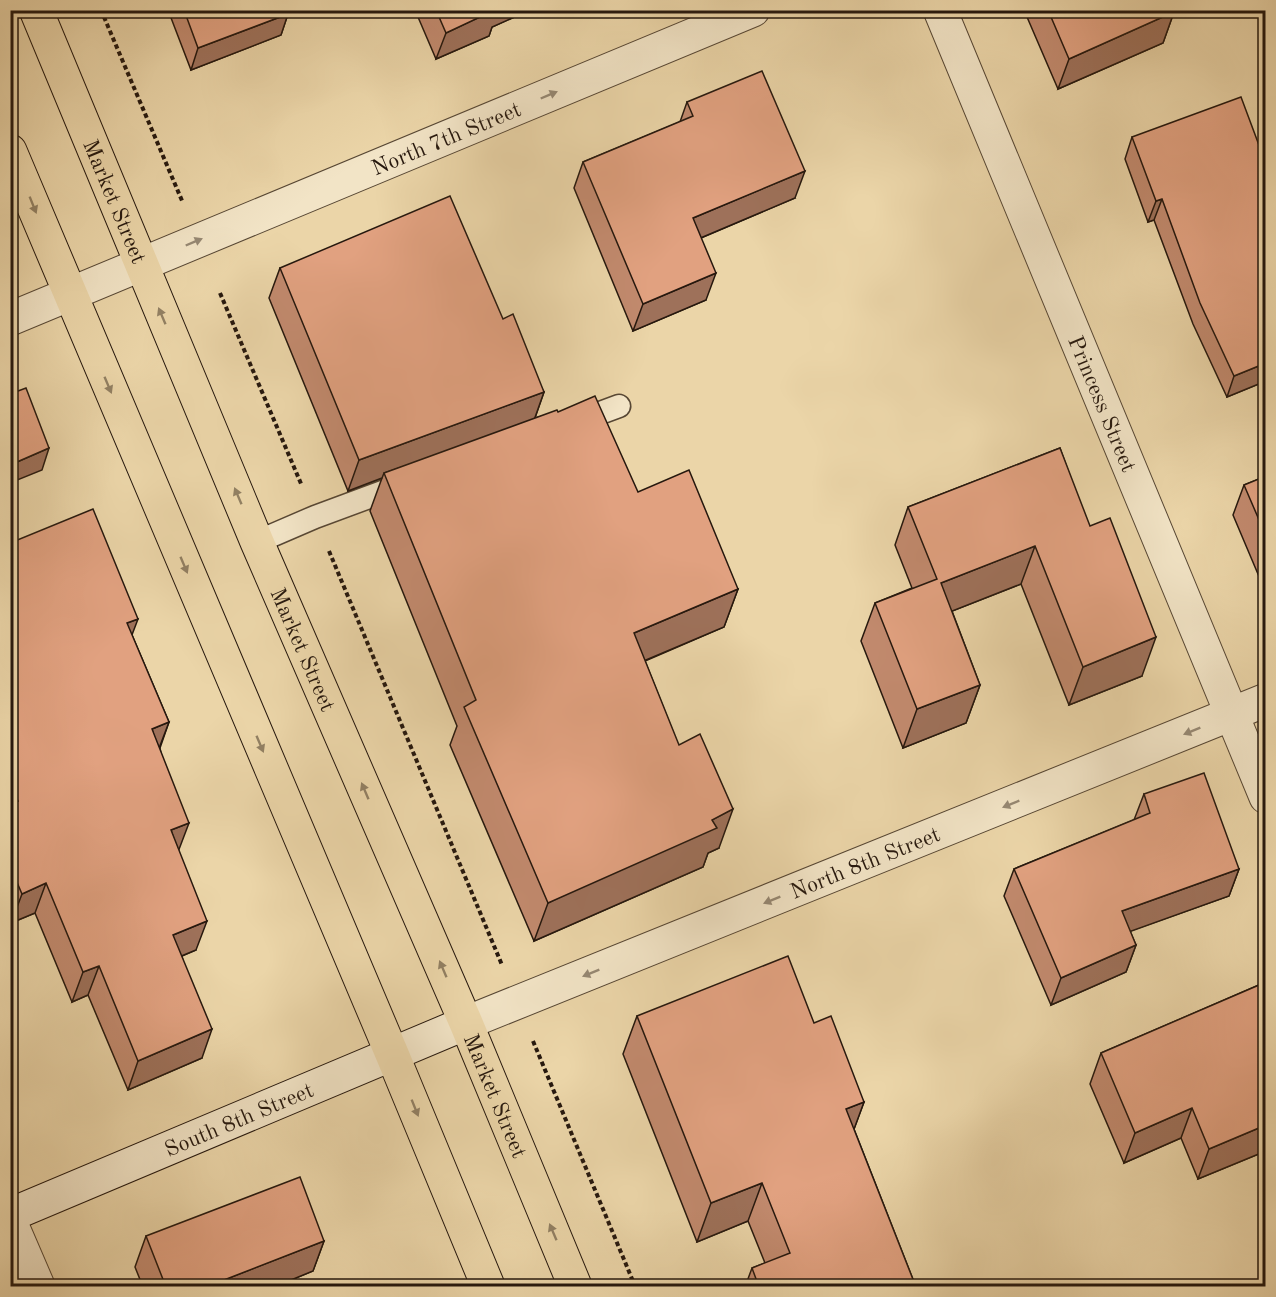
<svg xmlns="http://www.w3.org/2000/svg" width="1276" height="1297" font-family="'Old Standard TT',serif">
<rect width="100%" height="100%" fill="#ebd5a8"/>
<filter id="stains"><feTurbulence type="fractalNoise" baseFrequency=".00333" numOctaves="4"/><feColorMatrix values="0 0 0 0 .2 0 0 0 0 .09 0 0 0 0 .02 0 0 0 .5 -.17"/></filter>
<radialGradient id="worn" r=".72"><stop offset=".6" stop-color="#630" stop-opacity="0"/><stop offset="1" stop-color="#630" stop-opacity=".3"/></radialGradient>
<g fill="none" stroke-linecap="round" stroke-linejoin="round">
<defs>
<g id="lane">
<path d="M576,422L619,406"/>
<path d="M257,542L315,517L404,484"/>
</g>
<g id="street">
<path id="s1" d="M940,10L1266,797"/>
<path id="s2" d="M10,319L753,10"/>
<path id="s3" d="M466,1023L1266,700"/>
<path d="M10,1221L38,1286"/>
</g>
<g id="secondary">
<path id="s4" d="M10,1215L466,1023"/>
</g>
<g id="primary">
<path id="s5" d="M36,10L257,542L466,1023L575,1286"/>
<path d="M10,151L392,1054L488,1286"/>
</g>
</defs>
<use href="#lane" stroke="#574734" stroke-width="25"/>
<use href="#street" stroke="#574734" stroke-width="35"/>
<use href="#secondary" stroke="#26180e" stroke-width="35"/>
<use href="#primary" stroke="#26180e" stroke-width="35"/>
<g stroke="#26180e" stroke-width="4" stroke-dasharray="4.5 3" stroke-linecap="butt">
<path d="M101,10L183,203"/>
<path d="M220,293L302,486"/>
<path d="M329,551L502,965"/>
<path d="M533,1041L635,1286"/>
</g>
<use href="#lane" stroke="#f2e4c6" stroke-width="22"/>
<use href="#street" stroke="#f2e4c6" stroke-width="33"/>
<use href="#secondary" stroke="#f2e4c6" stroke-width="33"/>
<use href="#primary" stroke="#ebd5a8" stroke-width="33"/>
</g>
<g fill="#c28a6e" stroke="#26180e" stroke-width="1.5">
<path d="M168,10H287L288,14L281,35L191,70Z"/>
<path d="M415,10H530L492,27L489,36L436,59Z"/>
<path d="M1024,10H1173L1174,12L1163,43L1058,89Z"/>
<path d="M687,102L795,198L701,238L706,300L633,331L574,188L583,162L680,122Z"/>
<path d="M1132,137L1266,164V381L1227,397L1193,324L1154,220L1148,222L1125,159Z"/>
<path d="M280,268L503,319L544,392L535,418L558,412L638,492L738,589L724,627L645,661L719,848L708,853L703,867L534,941L450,745L457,726L370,511L382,478L348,491L269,298Z"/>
<path d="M1060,448L1142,676L1069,705L1021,584L952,611L980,685L966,723L903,748L861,641L875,603L912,588L895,545L908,507Z"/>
<path d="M1266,476V593L1233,515L1244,485Z"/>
<path d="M10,543L132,635L169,722L160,748L196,950L182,956L202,1058L128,1090L88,995L72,1002L35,913L11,923L10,922Z"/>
<path d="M1144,794L1239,869L1229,896L1130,931L1136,945L1126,972L1051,1005L1004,896L1014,869L1134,820Z"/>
<path d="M1266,982V1151L1198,1179L1181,1138L1124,1163L1090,1084L1101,1053Z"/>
<path d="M637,1016L814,1023L864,1102L854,1129L916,1287H745L752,1268L765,1263L748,1221L697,1242L623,1054Z"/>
<path d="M146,1236L324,1241L313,1271L274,1287H143L135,1267Z"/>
</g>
<g fill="#9e715a" stroke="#26180e" stroke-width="1.5">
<path d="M494,10H530L492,27L489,36L436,59L446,33Z"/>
<path d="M1174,12L1163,43L1058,89L1069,59Z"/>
<path d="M288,14L281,35L191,70L198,48Z"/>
<path d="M805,171L795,198L684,245L693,218Z"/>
<path d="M1162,199L1154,220L1148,222L1156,201Z"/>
<path d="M716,273L706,300L633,331L643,304Z"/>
<path d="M1266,363V381L1227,397L1234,376Z"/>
<path d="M544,392L533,423L384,473L382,478L348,491L359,460Z"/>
<path d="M49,448L42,470L10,483V465Z"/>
<path d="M1035,546L1021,584L927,621L941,583Z"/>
<path d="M738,589L724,627L620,671L634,633Z"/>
<path d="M138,619L127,648V623Z"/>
<path d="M1156,637L1142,676L1069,705L1083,667Z"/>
<path d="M980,685L966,723L903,748L917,709Z"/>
<path d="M169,722L158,751L152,729Z"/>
<path d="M733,809L719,848L708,853L703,867L534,941L548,903Z"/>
<path d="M189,823L178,852L171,830Z"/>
<path d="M1239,869L1229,896L1112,938L1122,911Z"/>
<path d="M46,883L35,913L11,923L22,894Z"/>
<path d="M207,921L196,950L162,964L173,935Z"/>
<path d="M1136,945L1126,972L1051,1005L1061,978Z"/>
<path d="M99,966L88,995L72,1002L83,972Z"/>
<path d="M212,1029L202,1058L128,1090L138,1061Z"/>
<path d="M864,1102L850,1140L846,1109Z"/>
<path d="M1192,1108L1181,1138L1124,1163L1135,1133Z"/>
<path d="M1266,1125V1151L1198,1179L1209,1149Z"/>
<path d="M762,1183L748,1221L697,1242L711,1203Z"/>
<path d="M324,1241L313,1271L274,1287H206Z"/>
</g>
<g fill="#e1a180" stroke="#26180e" stroke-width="1.5">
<path d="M184,10H287L288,14L198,48Z"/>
<path d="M436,10H495L446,33Z"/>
<path d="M1048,10H1173L1174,12L1069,59Z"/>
<path d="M762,71L805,171L693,218L716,273L643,304L583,162L693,116L687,102Z"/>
<path d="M1241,97L1266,164V363L1234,376L1200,303L1162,199L1156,201L1132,137Z"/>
<path d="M450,196L503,319L513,314L544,392L359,460L280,268Z"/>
<path d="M26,388L49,448L10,465V394Z"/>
<path d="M595,396L638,492L689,470L738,589L634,633L679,745L700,734L733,809L712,820L717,828L548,903L464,707L476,700L384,473L557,410L558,412Z"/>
<path d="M1060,448L1090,526L1110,518L1156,637L1083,667L1035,546L941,583L980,685L917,709L875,603L937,579L908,507Z"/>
<path d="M1266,476V536L1244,485Z"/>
<path d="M93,509L138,619L127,623L169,722L152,729L189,823L171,830L207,921L173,935L212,1029L138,1061L99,966L83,972L46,883L22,894L10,866V804L18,801L10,783V543Z"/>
<path d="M1204,773L1239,869L1122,911L1136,945L1061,978L1014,869L1150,813L1144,794Z"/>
<path d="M788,956L814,1023L831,1016L864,1102L846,1109L916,1287H759L752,1268L790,1253L762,1183L711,1203L637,1016Z"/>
<path d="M1266,982V1125L1209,1149L1192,1108L1135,1133L1101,1053Z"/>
<path d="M300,1177L324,1241L206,1287H166L146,1236Z"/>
</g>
<defs><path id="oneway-solid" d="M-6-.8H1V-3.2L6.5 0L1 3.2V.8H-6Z" transform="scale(1.5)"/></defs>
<g fill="#968873">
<use href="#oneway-solid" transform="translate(549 95) rotate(-23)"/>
<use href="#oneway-solid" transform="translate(194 242) rotate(-23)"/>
<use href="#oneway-solid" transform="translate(1192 731) rotate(158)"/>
<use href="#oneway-solid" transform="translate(1011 804) rotate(158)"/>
<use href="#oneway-solid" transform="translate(772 900) rotate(158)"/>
<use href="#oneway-solid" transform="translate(591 973) rotate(158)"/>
</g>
<g fill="#928063">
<use href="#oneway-solid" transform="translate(33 205) rotate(68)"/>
<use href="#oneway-solid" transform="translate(162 316) rotate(-113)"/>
<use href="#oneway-solid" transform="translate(108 385) rotate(67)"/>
<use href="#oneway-solid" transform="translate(238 496) rotate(-113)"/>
<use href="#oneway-solid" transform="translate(184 565) rotate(67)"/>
<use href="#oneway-solid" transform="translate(260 744) rotate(67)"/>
<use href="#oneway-solid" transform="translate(365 791) rotate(-113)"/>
<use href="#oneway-solid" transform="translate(443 969) rotate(-113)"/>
<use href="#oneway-solid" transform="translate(415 1108) rotate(68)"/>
<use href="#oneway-solid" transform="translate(553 1232) rotate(-113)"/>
</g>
<g text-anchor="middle" stroke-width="4.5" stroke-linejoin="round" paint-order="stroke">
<g font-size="22" fill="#26180e" stroke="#f2e4c6">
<text dy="8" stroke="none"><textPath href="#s2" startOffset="472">North 7th Street</textPath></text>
<text dy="8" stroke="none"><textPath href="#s5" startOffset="207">Market Street</textPath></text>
<text dy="8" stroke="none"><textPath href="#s1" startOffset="426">Princess Street</textPath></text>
<text dy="8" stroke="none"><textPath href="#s5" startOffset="693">Market Street</textPath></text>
<text dy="8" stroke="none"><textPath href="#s3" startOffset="430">North 8th Street</textPath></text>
<text dy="8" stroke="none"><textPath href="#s5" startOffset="1179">Market Street</textPath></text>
<text dy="8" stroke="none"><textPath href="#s4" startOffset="248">South 8th Street</textPath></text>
</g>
</g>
<rect width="1276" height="1297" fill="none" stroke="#ebd5a8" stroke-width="36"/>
<rect x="12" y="12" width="1252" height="1273" fill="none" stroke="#26180e" stroke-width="3"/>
<rect x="18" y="18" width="1240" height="1261" fill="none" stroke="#26180e" stroke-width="1.5"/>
<rect width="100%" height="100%" filter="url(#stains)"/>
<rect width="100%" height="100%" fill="url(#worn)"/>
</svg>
